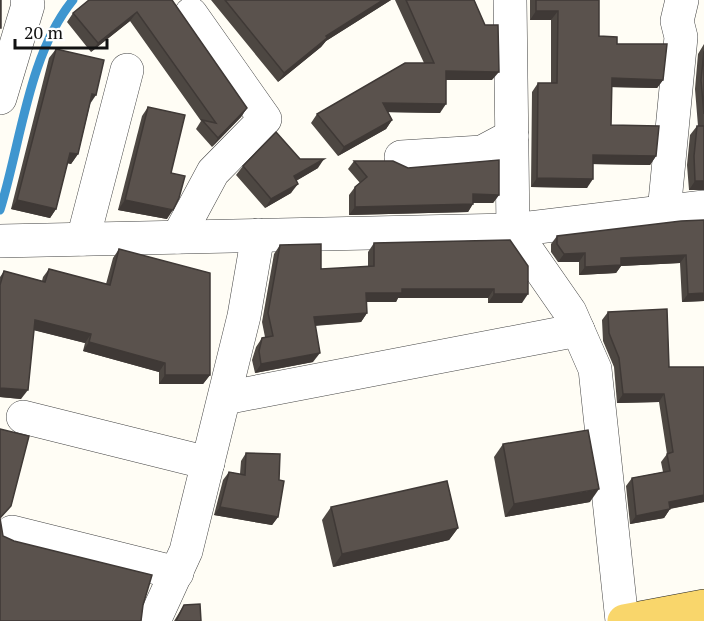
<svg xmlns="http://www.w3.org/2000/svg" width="704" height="621" font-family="'PT Serif',serif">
<rect width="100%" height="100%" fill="#fffdf5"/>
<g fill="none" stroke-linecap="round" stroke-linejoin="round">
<path stroke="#3f96cf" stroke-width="9" d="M0,210C21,143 28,55 73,0"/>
<defs>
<g id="minor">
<path d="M510,0L513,230L570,312L595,369L622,621"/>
<path d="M0,98L28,5L27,0"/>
<path d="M401,157L482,152L512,136"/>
<path d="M664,212L681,37L677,21L682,0"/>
<path d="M178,237L213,172L265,119L191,14"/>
<path d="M83,239L127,70"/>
<path d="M0,241L513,230L704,207"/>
<path d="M225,398L578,330"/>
<path d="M23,417L208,463"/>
<path d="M12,532L177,573"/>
<path d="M154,621L186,551L244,316L258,235"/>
</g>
<path id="primary" d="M624,621L704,606"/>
</defs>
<use href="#minor" stroke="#444" stroke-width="34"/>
<use href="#primary" stroke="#222" stroke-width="34"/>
<use href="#minor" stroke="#fff" stroke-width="33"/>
<use href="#primary" stroke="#f9d66b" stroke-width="33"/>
</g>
<g fill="#4d4742">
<path d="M172,0L247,108L241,117L212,147L196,129L201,121L130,21L91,52L67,22L73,13Z"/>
<path d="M211,0H391L326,41L321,47L278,82Z"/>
<path d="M395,0H474L492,80H446L440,113L388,112L392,120L386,129L338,156L311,123L317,114L424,63Z"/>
<path d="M530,0H599V36L617,44L663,80L657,88L612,87L611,125L656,156L650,165L593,164L587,188L531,187L532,92L538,83H551V20H530Z"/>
<path d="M704,44V190H689L687,165L690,135L697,126H698L695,89L698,54Z"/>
<path d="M56,49L90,104L78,154L71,164L67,163L56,209L50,218L11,209L49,58Z"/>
<path d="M148,107L171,173L167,219L118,210L142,116Z"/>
<path d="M300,159L318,168L296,181L291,193L265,208L236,175L243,166Z"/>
<path d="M354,161L408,168L499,195L493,203H473L468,212L349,215V195L355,187L360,183L348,169Z"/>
<path d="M704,220V301L682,302L680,263L621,266L616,273L579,275V262H558L551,252V244L557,236Z"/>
<path d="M510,240L522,303H488V298H398L396,302H366L367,313L361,322L315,326L313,362L255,373L252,360L256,347L262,338L265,337L262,322L274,254L280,245L321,269L368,267V252L374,243Z"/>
<path d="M119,249L210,375L203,384H159V372L83,351L85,343L34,330L21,399L0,397V277L4,271L42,281L43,277L49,269L106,284L113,258Z"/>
<path d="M608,312L669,367H704V502L670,509L664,518L630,524L626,486L632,478L663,472L661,462L667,454L659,402L617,403L614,367L603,341L602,320Z"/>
<path d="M503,444L590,502L505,517L494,457Z"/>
<path d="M246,453L279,480L278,517L272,525L214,515L223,480L229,472L240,474L241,461Z"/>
<path d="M331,507L458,528L449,540L333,567L322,520Z"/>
<path d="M184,605L201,621H174Z"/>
</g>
<g fill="#3f3936">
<path d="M383,0H391L326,41L321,47L278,82L284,73L326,36Z"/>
<path d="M536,11H558L551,20H530Z"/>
<path d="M137,12L130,21L91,52L98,43Z"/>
<path d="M446,71L499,72L492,80H440Z"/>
<path d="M612,78L663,80L657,88L606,87Z"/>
<path d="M92,94L96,95L90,104Z"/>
<path d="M383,103L446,104L440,113L377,112Z"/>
<path d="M247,108L241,117L212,147L218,138Z"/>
<path d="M392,120L386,129L338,156L344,147Z"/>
<path d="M70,153L78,154L71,164L63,162Z"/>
<path d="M593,155L656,156L650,165L587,164Z"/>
<path d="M324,159L318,168L287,186L294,176Z"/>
<path d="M537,178L593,179L587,188L531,187Z"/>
<path d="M695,181H704V190H689Z"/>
<path d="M298,184L291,193L265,208L271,199Z"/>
<path d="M473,194L499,195L493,203H468Z"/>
<path d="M17,200L56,209L50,218L11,209Z"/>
<path d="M125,200L173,210L167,219L118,210Z"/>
<path d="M473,204L468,212L349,215L355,207Z"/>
<path d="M585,253L579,262H558L564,254Z"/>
<path d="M686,255L680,263L621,266L616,273L579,275L585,267L621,258Z"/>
<path d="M402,289H494L488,298H398L396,302H359L366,293Z"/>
<path d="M704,293V301L682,302L688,294Z"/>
<path d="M494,294H528L522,303H488Z"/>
<path d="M367,313L361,322L307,326L314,317Z"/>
<path d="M35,320L91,334L85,343L29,329Z"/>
<path d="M89,342L165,363L159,372L83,351Z"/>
<path d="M320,353L313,362L255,373L261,364Z"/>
<path d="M165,375H210L203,384H159Z"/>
<path d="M0,388L28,390L21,399L0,397Z"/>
<path d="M623,394H664L659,402L617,403Z"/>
<path d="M599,489L590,502L505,517L514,504Z"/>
<path d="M704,495V502L663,510L669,502Z"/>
<path d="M220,507L278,517L272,525L214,515Z"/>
<path d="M670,509L664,518L630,524L636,516Z"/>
<path d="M458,528L449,540L333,567L342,554Z"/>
</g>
<g fill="#5a524d" stroke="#3f3936" stroke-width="1.5">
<rect x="0" y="0" width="1" height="28"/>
<path d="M89,0H172L247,108L218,138L202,120L216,123L137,12L98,43L73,13Z"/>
<path d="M225,0H383L326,36L327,38L284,73Z"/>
<path d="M406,0H474L485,25H498L499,72L446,71V104L383,103L392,120L344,147L317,114L405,63H434Z"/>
<path d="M536,0H599V36L617,37V44H667L663,80L612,78L611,125L659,126L656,156L593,155V179L537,178L538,83H557L558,11H536Z"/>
<path d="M56,49L104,60L96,95L92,94L78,154L70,153L56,209L17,200Z"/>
<path d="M704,51V114L701,80Z"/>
<path d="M148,107L185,115L171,173L185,176L179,198L173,210L125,200Z"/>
<path d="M697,126H704V181H695L694,156Z"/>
<path d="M276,132L300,159H324L294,176L298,184L271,199L243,166Z"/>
<path d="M499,160V195L473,194V204L355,207V187L367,177L354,161H393L408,168Z"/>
<path d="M704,220V293L688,294L686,255L621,258V265L585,267V253L564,254L557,244V236L681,221Z"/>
<path d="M510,240L528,266V294H494V289H402V293H366L367,313L314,317L320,353L261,364L259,351L262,338L273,336L268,313L280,245L321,244V269L374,266V243Z"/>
<path d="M119,249L210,273V375H165V363L89,342L91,334L35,320L28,390L0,388V285L4,271L45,282L49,269L110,285Z"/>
<path d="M667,309L669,367H704V495L669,502L670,509L636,516L632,478L670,471L667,454L673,452L664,394H623L619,358L609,333L608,312Z"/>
<path d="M0,429L29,436L11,506L0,518L3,536L14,541L152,575L143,605L141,621H0Z"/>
<path d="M588,430L599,489L514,504L503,444Z"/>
<path d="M246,453L280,454L279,480L284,481L278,517L220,507L229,472L245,475Z"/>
<path d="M447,481L458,528L342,554L331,507Z"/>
<path d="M200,604L201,621H176L184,605Z"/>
</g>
<path d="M15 39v9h92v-9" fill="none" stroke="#111111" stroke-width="3"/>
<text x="24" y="39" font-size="18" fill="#111111" stroke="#ffffff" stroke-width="4.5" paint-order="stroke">20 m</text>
</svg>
